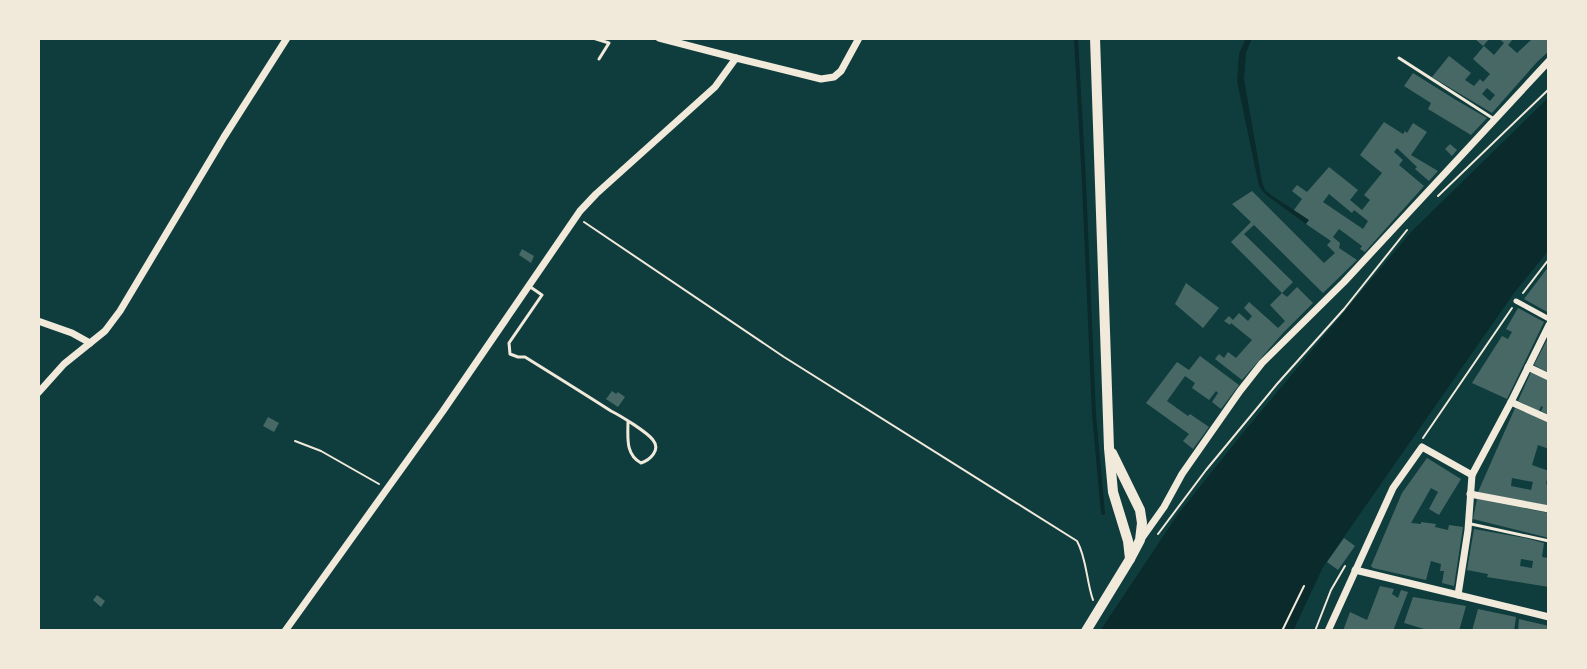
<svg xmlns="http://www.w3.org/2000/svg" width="1587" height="669" font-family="'Titillium Web',sans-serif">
<rect width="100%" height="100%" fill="#0f3d3e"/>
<g fill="#0a2a2b">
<path d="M1246,38H1252L1246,53L1244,79L1262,182L1265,190L1271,195L1309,220L1306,224L1265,194L1259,186L1237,81L1239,54Z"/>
<path d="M1549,97V250L1514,293L1323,567L1293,631H1100L1178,514L1242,434L1411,232Z"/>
</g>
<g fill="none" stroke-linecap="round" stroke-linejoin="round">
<path stroke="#0a2a2b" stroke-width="4" d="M1076,38L1084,183L1094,415L1103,513"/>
</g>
<g fill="#486865" fill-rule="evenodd">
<path d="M1474,38H1490L1483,46Z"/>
<path d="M1498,38H1514L1508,45L1517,53L1531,40L1528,38H1549V51L1537,62L1492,113L1432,77L1449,56L1471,73L1465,80L1474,86L1480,79L1483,82L1490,74L1473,59L1484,46L1494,55L1504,43ZM1487,88L1495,95L1490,101L1482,94Z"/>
<path d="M1413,73L1456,100L1487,118L1471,135L1428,109L1431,103L1404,86Z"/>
<path d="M1384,122L1403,134L1405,131L1407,133L1413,123L1427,132L1411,155L1438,171L1429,181L1415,169L1417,167L1397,148L1394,152L1403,160L1399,165L1424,186L1365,252L1360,249L1362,246L1339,229L1333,237L1340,243L1339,248L1357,260L1323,293L1254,225L1244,234L1293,282L1282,293L1287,297L1297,287L1313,303L1283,333L1242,380L1215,359L1219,354L1224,358L1228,352L1236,358L1252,340L1231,323L1230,325L1224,321L1229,316L1233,320L1239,313L1248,321L1252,316L1244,308L1249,302L1278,328L1285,321L1270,305L1282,293L1231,242L1251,222L1232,204L1252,191L1324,263L1335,253L1327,245L1331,241L1306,224L1309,220L1294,210L1302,199L1292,191L1297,185L1307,192L1329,167L1358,190L1350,200L1362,210L1370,200L1364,195L1382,173L1360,155ZM1329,194L1352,213L1354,210L1368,221L1363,229L1323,202Z"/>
<path d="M1450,144L1457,150L1452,156L1445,149Z"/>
<path d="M522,249L534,256L531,263L519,255Z"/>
<path d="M1549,266V313L1524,299Z"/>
<path d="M1186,283L1219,308L1203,328L1175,304Z"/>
<path d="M1518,308L1544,322L1507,399L1472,383L1502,336L1508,339L1512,332L1506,329Z"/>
<path d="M1549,336V373L1534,365Z"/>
<path d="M1200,356L1239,385L1221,409L1212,402L1218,393L1216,391L1209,400L1192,388L1195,383L1185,376L1167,401L1188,416L1190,414L1209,427L1193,449L1183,441L1189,434L1146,403L1177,362L1189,370Z"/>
<path d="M1531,372L1549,380V415L1541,411L1543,407L1541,406L1539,411L1518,401Z"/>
<path d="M612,391L616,394L618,392L625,397L618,407L606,399Z"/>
<path d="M1515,408L1549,422V449L1538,445L1532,465L1549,471L1546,484L1549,485V506L1478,492ZM1512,478L1533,482L1531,490L1511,486Z"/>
<path d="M268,417L279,423L274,432L263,426Z"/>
<path d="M1427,458L1461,479L1439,515L1429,509L1438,492L1431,488L1411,523L1421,524V522L1436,524L1435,527L1448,530L1449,525L1463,527L1454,586L1442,583L1444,571H1440L1441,564L1431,561L1426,580L1373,568L1371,566L1402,493Z"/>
<path d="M1477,499L1549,513V538L1473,519Z"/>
<path d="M1474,529L1525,538L1544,543L1542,557L1549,558V587L1487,577L1488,574L1467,570ZM1521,559L1533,561L1532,568L1520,566Z"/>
<path d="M1344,538L1355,546L1338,570L1327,562Z"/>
<path d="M1380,586L1394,589L1392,594L1398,598L1401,590L1408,592L1393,631H1343L1350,612L1367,620Z"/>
<path d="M97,595L105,601L101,607L93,600Z"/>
<path d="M1413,597L1466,606L1459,631H1431L1404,623Z"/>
<path d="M1478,609L1516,617L1514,631H1472Z"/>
<path d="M1519,619L1549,626V631H1518Z"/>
</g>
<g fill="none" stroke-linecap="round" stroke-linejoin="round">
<g stroke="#f1e9da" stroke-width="2">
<path d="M1438,196L1549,89"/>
<path d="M584,222L784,357L1077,541C1087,559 1086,580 1093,600"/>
<path d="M1523,293L1549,259"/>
<path d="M1423,438L1512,308"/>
<path d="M295,441L321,451L379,484"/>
<path d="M1158,534L1206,470L1277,384L1344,309L1407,230"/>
<path d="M1282,631L1304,586"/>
<path d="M1315,631L1331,590L1345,566"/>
</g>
<g stroke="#f1e9da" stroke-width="3">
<path d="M593,38L609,43L599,59"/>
<path d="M1399,58L1494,119"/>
<path d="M529,286L542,295L509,343L510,354L518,357H525C554,375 583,393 611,411C621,416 647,432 653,440C661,450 650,460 641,463C625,454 628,437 628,421"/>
<path d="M1471,524L1549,541"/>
</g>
<path stroke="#f1e9da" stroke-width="5" d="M1516,301L1549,319"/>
<g stroke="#f1e9da" stroke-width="7">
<path d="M659,38L736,58"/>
<path d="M38,321L72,333L90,343"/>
<path d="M1528,367L1549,377"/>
<path d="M38,393L64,364L105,331L120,311L224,137L287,38"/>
<path d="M1511,402L1549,419"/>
<path d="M1470,494L1549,509"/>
<path d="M1142,538L1164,507L1182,474L1240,391L1262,363L1344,282L1549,61"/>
<path d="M1355,570L1549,617"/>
<path d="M1458,595L1468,530L1472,475"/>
<path d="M285,631L443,411L580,211L596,194L715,87L736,58L821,79L834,77L841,71L859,38"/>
<path d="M1328,631L1393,488L1422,447L1472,475L1511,402L1549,325"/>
</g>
<g stroke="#f1e9da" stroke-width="10">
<path d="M1095,38L1109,448L1113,492L1128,541L1130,559"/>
<path d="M1086,631L1130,559L1140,540L1142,523L1140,510L1112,453"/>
</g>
</g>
<rect width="1587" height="669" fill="none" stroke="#f1e9da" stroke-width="80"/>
</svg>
